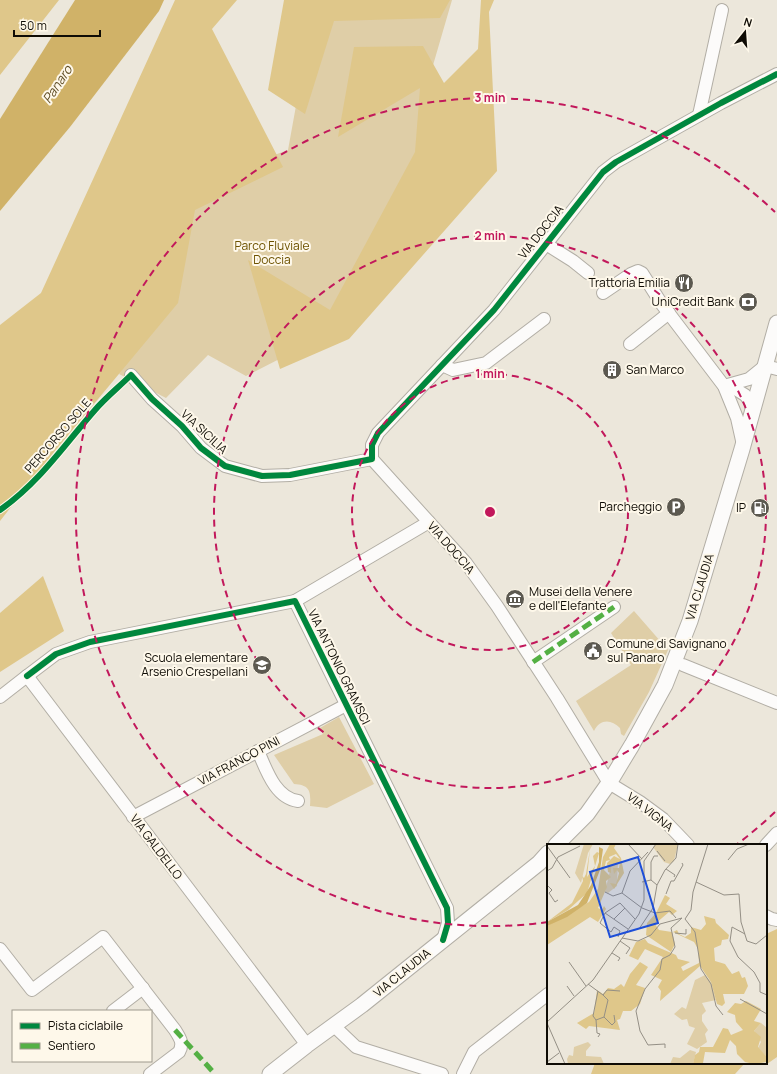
<svg xmlns="http://www.w3.org/2000/svg" width="777" height="1074" font-family="Manrope,sans-serif">
<rect width="100%" height="100%" fill="#ece7db"/>
<g fill="#dfcea7">
<path d="M334,0H452L429,79L445,95L336,330L246,376L208,355L166,398L119,374L166,298L189,213L214,177L288,150L309,34Z"/>
<path d="M634,611L668,650L649,692L624,736L621,734L620,728C611,719 600,719 594,731L576,701L631,665L611,633Z"/>
<path d="M339,717L374,784L327,808L310,806C311,791 310,785 294,784L274,755L323,734L320,728Z"/>
</g>
<g fill="#dfc78a">
<path d="M0,0H59L0,75Z"/>
<path d="M175,0H237L212,29L283,167L195,210L178,303L54,452L0,521V325L41,293Z"/>
<path d="M284,0H450L440,18L334,21L305,114L268,90Z"/>
<path d="M481,0H494L489,12L497,171L349,339L280,369L248,260L330,310L415,152L420,88L338,137L354,47L423,46L444,83L478,49Z"/>
<path d="M43,576L64,631L0,672V613Z"/>
<path d="M777,929V1057L767,1064L761,1063H766V934Z"/>
<path d="M595,1063H745L735,1074H591Z"/>
</g>
<path fill="#d0b268" d="M75,0H164L159,11L70,127L0,211V119Z"/>
<g fill="none" stroke-linecap="round" stroke-linejoin="round">
<defs>
<g id="minor">
<path d="M699,115L722,10"/>
<path d="M546,244L573,261L588,273"/>
<path d="M603,293L631,274L638,271L642,273L661,303L724,386L737,418L743,445"/>
<path d="M630,344L669,313"/>
<path d="M442,365L453,370L486,363L544,319"/>
<path d="M131,375L152,399L182,426L201,448L225,466L262,476L290,475L372,459"/>
<path d="M729,385L745,395L754,406"/>
<path d="M724,386L749,379L765,366L777,369"/>
<path d="M295,601L429,522"/>
<path d="M533,662L614,607"/>
<path d="M683,665L777,703"/>
<path d="M27,676L56,654L90,642L295,601L447,908L448,923L443,940"/>
<path d="M0,697L27,676L307,1045"/>
<path d="M258,751C266,769 275,798 298,801"/>
<path d="M133,817L346,705"/>
<path d="M688,845L663,819L640,802L609,783L557,698L497,606L466,563L372,459V445L378,433L494,310L603,172L616,162L721,103L777,74"/>
<path d="M766,845L777,833"/>
<path d="M766,916L772,919L777,920"/>
<path d="M0,949L32,990L103,937L175,1030C180,1038 184,1043 179,1052L150,1074"/>
<path d="M113,1011L143,988"/>
<path d="M334,1026L356,1047L442,1074"/>
<path d="M463,1074L474,1052L548,994"/>
</g>
<g id="major">
<path d="M556,845L587,814L609,783L632,745L665,685L690,621L742,449L777,323"/>
<path d="M270,1074L307,1045L362,1005L539,863L548,853"/>
</g>
</defs>
<use href="#minor" stroke="#b2aea5" stroke-width="14"/>
<use href="#major" stroke="#b2aea5" stroke-width="17"/>
<use href="#minor" stroke="#fcfbfa" stroke-width="12"/>
<use href="#major" stroke="#fcfbfa" stroke-width="15"/>
<g stroke="#54b044" stroke-width="5" stroke-dasharray="10 5" stroke-linecap="butt">
<path d="M533,662L614,607"/>
<path d="M175,1030L215,1074"/>
</g>
<defs>
<g id="cycleway">
<path d="M0,510C39,483 65,444 95,410C106,397 119,387 131,375L152,399L182,426L201,448L225,466L262,476L290,475L372,459V445L378,433L494,310L603,172L616,162L721,103L777,74"/>
<path d="M27,676L56,654L90,642L295,601L447,908L448,923L443,940"/>
</g>
</defs>
<use href="#cycleway" stroke="#fef8ea" stroke-width="8"/>
<use href="#cycleway" stroke="#00873e" stroke-width="6"/>
</g>
<g fill="none" stroke="#c2185b" stroke-width="2" stroke-dasharray="7 5">
<circle cx="490" cy="512" r="138"/>
<circle cx="490" cy="512" r="276"/>
<path d="M775 812A414 414 0 0 1 736 845M548 922A414 414 0 1 1 775 212"/>
</g>
<defs>
<symbol id="restaurant-disc" viewBox="-11 -11 22 22"><circle r="9.5" fill="#5c5950" stroke="#fef8ea"/><path d="M-5-6h1v4h1v-4h1v4h1v-4h1v5L-1.5 .5V6h-2V.5L-5-1ZM5-6V6H3V1.5H1.5Q1.5-4 5-6Z" fill="#fff"/></symbol>
<symbol id="bank-disc" viewBox="-11 -11 22 22"><circle r="9.5" fill="#5c5950" stroke="#fef8ea"/><path d="M-6-4H6V4H-6ZM0-2.3a2.3 2.3 0 1 0 0 4.6a2.3 2.3 0 1 0 0-4.6Z" fill="#fff"/></symbol>
<symbol id="building-disc" viewBox="-11 -11 22 22"><circle r="9.5" fill="#5c5950" stroke="#fef8ea"/><path d="M-4-6H4V6H1V3H-1V6H-4ZM-2.5-4.3h1.7v1.8h-1.7ZM.8-4.3h1.7v1.8H.8ZM-2.5-1h1.7V.8h-1.7ZM.8-1h1.7V.8H.8Z" fill="#fff"/></symbol>
<symbol id="parking-disc" viewBox="-11 -11 22 22"><circle r="9.5" fill="#5c5950" stroke="#fef8ea"/><path d="M-3.5-5.5H1a3.5 3.5 0 0 1 0 7H-1V5.5H-3.5ZM-1-3.4V-.6H.8a1.4 1.4 0 0 0 0-2.8Z" fill="#fff"/></symbol>
<symbol id="fuel-disc" viewBox="-11 -11 22 22"><circle r="9.5" fill="#5c5950" stroke="#fef8ea"/><path d="M-5.5-6h7V0h2V4h1.3V-2.5L3-4.5l.8-.8L6-3V5H2.5V1h-1V6h-7ZM-4.2-4.7v3.2H.2V-4.7Z" fill="#fff"/></symbol>
<symbol id="museum-disc" viewBox="-11 -11 22 22"><circle r="9.5" fill="#5c5950" stroke="#fef8ea"/><path d="M0-6L6-3V-2H-6V-3ZM-5-1h2V3h-2ZM-1-1h2V3h-2ZM3-1h2V3H3ZM-6 4H6V6H-6Z" fill="#fff"/></symbol>
<symbol id="civic-disc" viewBox="-11 -11 22 22"><circle r="9.5" fill="#5c5950" stroke="#fef8ea"/><path d="M-.6-6.5H3V-4.5H.6V-3L4-1V1h2V6H-6V1h2V-1L-.6-3ZM-1.2 2.5V6h2.4V2.5Z" fill="#fff"/></symbol>
<symbol id="school-disc" viewBox="-11 -11 22 22"><circle r="9.5" fill="#5c5950" stroke="#fef8ea"/><path d="M0-5L7-2L0 1L-7-2ZM-4 1L0 2.5L4 1V4Q0 6-4 4Z" fill="#fff"/></symbol>
</defs>
<g fill-rule="evenodd">
<use href="#restaurant-disc" x="673" y="272" width="22" height="22"/>
<use href="#bank-disc" x="737" y="291" width="22" height="22"/>
<use href="#building-disc" x="601" y="359" width="22" height="22"/>
<use href="#parking-disc" x="665" y="496" width="22" height="22"/>
<use href="#fuel-disc" x="749" y="497" width="22" height="22"/>
<use href="#museum-disc" x="504" y="588" width="22" height="22"/>
<use href="#civic-disc" x="582" y="640" width="22" height="22"/>
<use href="#school-disc" x="251" y="654" width="22" height="22"/>
</g>
<g text-anchor="middle" stroke-width="4" stroke-linejoin="round" paint-order="stroke">
<g font-size="12" fill="#0f0c05" stroke="#fef8ea">
<text transform="translate(541 232) rotate(-52)" y="4">VIA DOCCIA</text>
<text transform="translate(204 432) rotate(43)" y="4">VIA SICILIA</text>
<text transform="translate(58 436) rotate(-49)" y="4">PERCORSO SOLE</text>
<text transform="translate(451 548) rotate(49)" y="4">VIA DOCCIA</text>
<text transform="translate(700 587) rotate(-73)" y="4">VIA CLAUDIA</text>
<text transform="translate(339 667) rotate(64)" y="4">VIA ANTONIO GRAMSCI</text>
<text transform="translate(239 761) rotate(-28)" y="4">VIA FRANCO PINI</text>
<text transform="translate(650 812) rotate(38)" y="4">VIA VIGNA</text>
<text transform="translate(156 847) rotate(53)" y="4">VIA GALDELLO</text>
<text transform="translate(402 973) rotate(-39)" y="4">VIA CLAUDIA</text>
</g>
<g font-size="12" fill="#6d5200" stroke="#fef8ea">
<text x="272" y="250">Parco Fluviale<tspan x="272" dy="14">Doccia</tspan></text>
</g>
<g font-size="12" fill="#0f0c05" stroke="#fef8ea" text-anchor="end">
<text x="670" y="287">Trattoria Emilia</text>
<text x="734" y="306">UniCredit Bank</text>
<text x="626" y="374" text-anchor="start">San Marco</text>
<text x="662" y="511">Parcheggio</text>
<text x="746" y="512">IP</text>
<text x="529" y="596" text-anchor="start">Musei della Venere<tspan x="529" dy="14">e dell'Elefante</tspan></text>
<text x="607" y="648" text-anchor="start">Comune di Savignano<tspan x="607" dy="14">sul Panaro</tspan></text>
<text x="248" y="662">Scuola elementare<tspan x="248" dy="14">Arsenio Crespellani</tspan></text>
</g>
<g font-size="13" font-style="italic" fill="#5f4d24" stroke="#fef8ea">
<text transform="translate(57 84) rotate(-56)" y="5">Panaro</text>
</g>
</g>
<g transform="translate(547 844)">
<rect width="220" height="220" fill="#ece7db"/>
<path d="M37,0H46L41,9L34,39L28,29ZM109,0H131L127,17L123,20L117,18L106,3ZM71,17L70,42L61,49L58,48L65,18ZM158,131L164,138L169,156L155,159L159,167L155,171V177L161,186L158,190L160,198L150,205L140,200L148,184L142,182L140,175L135,176L127,170L135,163L139,165L148,136ZM214,179L220,184V213L211,204L214,198L207,187ZM41,198L44,201L39,207V212L54,213L57,220H21L20,215L22,211L26,212L27,203ZM143,206L149,208L146,220H123L126,213L133,214Z" fill="#dfcea7"/>
<path d="M63,0H69L67,4L74,14L77,29L67,45L63,39L69,40L72,29L70,26L67,30L66,24H72L73,18L64,23V29L61,28L60,19L67,12L73,15L69,10L62,13L63,16L59,17L57,26L64,33L59,37L60,43L51,64L55,66L57,62L59,65L51,78L43,73L0,101V82L42,58L51,45L56,13ZM43,5L40,33L48,22L46,12L50,8L52,9L40,49L21,66L0,78L25,59L36,37L35,32L37,34L39,30ZM118,51L123,54L119,60L130,67L125,71L122,68L108,80L112,86L125,88L128,100L124,108L99,91L100,79L109,69ZM157,72L168,75L169,79L182,91L181,95L175,96L174,101L167,104L168,117L178,120L185,130L192,127L195,134L198,133L201,142L197,150H176L178,159L175,162L170,160L164,138L153,122L113,157L114,147L111,143L115,136L104,131L116,113L98,105L91,116L82,112L89,98L98,95L101,99L129,111L131,115L143,118L134,123L136,127L152,119L151,105L147,98L126,88L130,86L132,90L138,93L144,89V83L154,86L159,80ZM93,118L101,123L89,141L98,144L93,160L84,167H76L73,175L70,176L73,186L42,182L39,185L30,179L47,169L50,146L56,150L61,144L67,145L74,140L77,143L83,130ZM199,157L214,165L207,177L214,179L207,187L214,193L211,203L220,213V218L207,220L198,218L190,210L189,202L183,196L178,209L158,208L156,219L146,220L148,211L152,208L153,203H166L176,184L181,185L184,191L196,186L189,178L188,171L180,168L188,159L194,160Z" fill="#dfc78a"/>
<path d="M52,3L56,5L53,26L40,59L20,73L0,82V78L31,61L37,52L44,41L52,18Z" fill="#d0b268"/>
<path fill="none" stroke="#948f85" stroke-width="1" d="M81,0L95,15M0,2L23,34M110,7L118,17M181,16L190,5L202,0M119,25L128,31L127,33M0,27L5,24L11,13L33,2M104,36V18L107,12H111M124,37H127L136,21L135,19M95,38L104,36L110,41M149,38L177,51L192,50L194,78L200,97L209,100L220,91M0,41L5,46L2,49L8,58L11,56M58,48L66,52L75,49M75,49L95,64L108,69L123,67L129,74M75,49L83,27L101,8M119,50L124,37M58,69L73,59L88,75M67,75L78,64M138,75L148,88L154,125L164,140L169,162L176,171M138,75L144,66L146,48L161,0M92,85L106,64L110,41L118,26L129,14L131,0M128,89L139,90V85M198,90L185,83L183,97L191,113L207,128L213,139V148L220,151M71,93L73,87L67,83L64,88L53,79L58,69L81,85M75,94L91,97L104,91L113,80L135,74M73,97L83,104L79,110M65,109L73,114L71,117M22,118L39,142M41,140L56,151L60,146L73,147M20,142L27,152M51,147L46,172L49,176L57,173L61,156L56,151M193,155L220,170M57,173L65,181L68,178L67,171M49,176L50,189L53,190L51,193M0,178L46,136L92,70L97,56V17L109,0M0,179L18,220M118,204V200L101,201L93,187L89,167L98,145L113,126L115,115L123,111L128,103L124,84L135,74M0,218L12,209"/>
<path fill="#1d4ed8" fill-opacity="0.15" stroke="#1d4ed8" stroke-width="2" d="M91,13L111,79L63,93L43,28Z"/>
<rect width="220" height="220" fill="none" stroke="#0f0c05" stroke-width="2"/>
</g>
<circle cx="490" cy="512" r="6" fill="#c2185b" stroke="#fef8ea" stroke-width="2"/>
<g font-size="12" text-anchor="middle" font-weight="bold" fill="#c2185b" stroke="#fef8ea" stroke-width="4" stroke-linejoin="round" paint-order="stroke">
<text x="490" y="102">3 min</text>
<text x="490" y="240">2 min</text>
<text x="490" y="378">1 min</text>
</g>
<rect x="12" y="1010" width="140" height="52" fill="#fef8ea" stroke="#9e9a8e"/>
<rect x="20" y="1023" width="20" height="6" fill="#00873e" stroke="#9e9a8e"/>
<text x="48" y="1030" font-size="12" fill="#0f0c05">Pista ciclabile</text>
<rect x="20" y="1043" width="20" height="6" fill="#54b044" stroke="#9e9a8e"/>
<text x="48" y="1050" font-size="12" fill="#0f0c05">Sentiero</text>
<g transform="translate(745 32) rotate(17)" stroke="#fef8ea" stroke-width="3" paint-order="stroke">
<path d="M0-3L7 15L0 10L-7 15Z" fill="#0f0c05"/>
<text y="-6" font-size="11" font-weight="bold" text-anchor="middle" fill="#0f0c05">N</text>
</g>
<path d="M14 30v6h86v-6" fill="none" stroke="#0f0c05" stroke-width="2"/>
<text x="20" y="30" font-size="12" fill="#0f0c05" stroke="#fef8ea" stroke-width="3" paint-order="stroke">50 m</text>
</svg>
